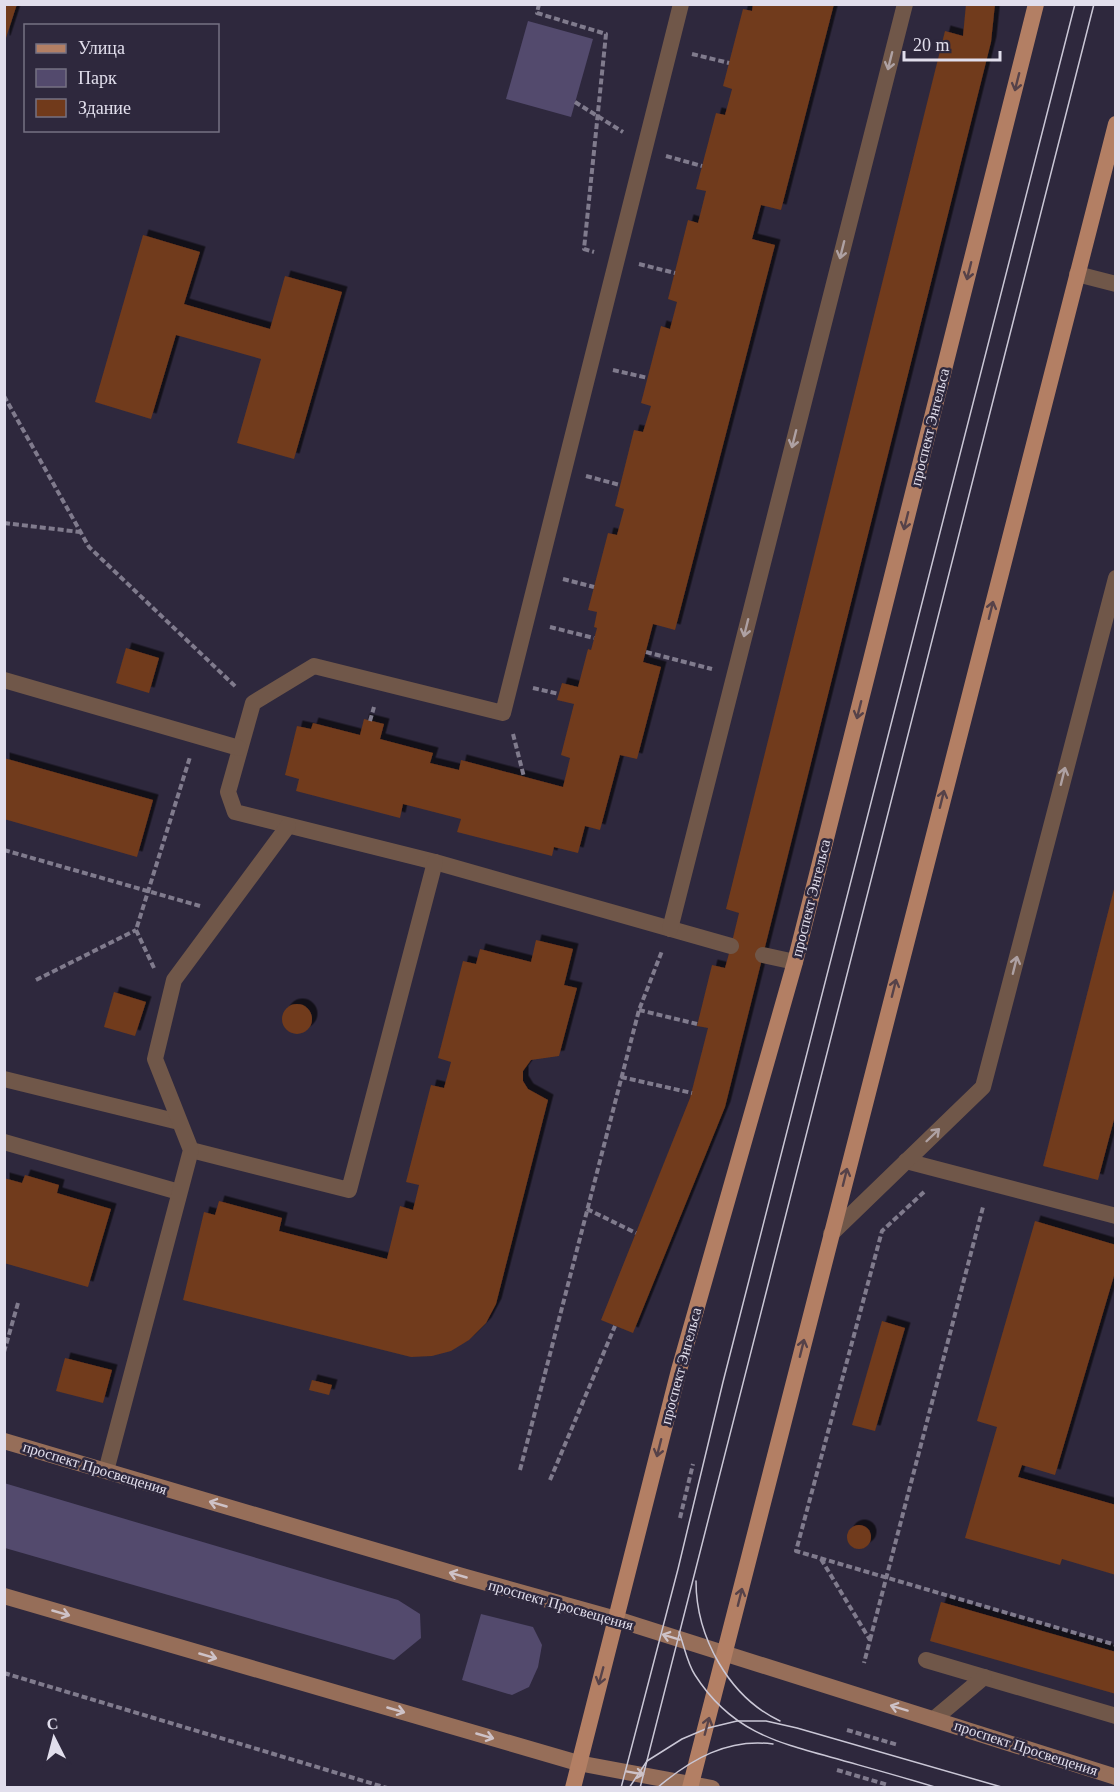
<svg xmlns="http://www.w3.org/2000/svg" width="1120" height="1792" font-family="'Times New Roman',serif">
<defs>
<filter id="shadow"><feDropShadow dx="5.5" dy="-5.5" stdDeviation="0" flood-color="#0009"/></filter>
</defs>
<rect width="100%" height="100%" fill="#2e283d"/>
<g fill="#534a6d">
<path d="M528,21L593,39L571,117L506,99Z"/>
<path d="M4,1483L398,1600L420,1614L421,1638L394,1660L5,1548Z"/>
<path d="M481,1614L533,1627L542,1645L538,1667L529,1687L512,1695L462,1680Z"/>
</g>
<g fill="#713a1b" filter="url(#shadow)">
<path d="M4,4H17L5,41H4Z"/>
<path d="M753,4H834L781,210L761,205L752,239L775,245L675,630L653,624L643,662L661,667L637,759L620,755L600,830L585,826L578,853L554,847L552,856L457,832L461,819L403,804L400,818L296,791L299,779L285,775L297,726L311,729L313,723L360,735L364,719L384,724L380,739L433,753L430,763L459,770L461,760L563,787L570,758L561,755L574,704L557,700L562,683L578,687L588,649L591,650L597,628L594,627L597,612L588,610L594,587L608,533L617,535L624,509L615,506L634,430L643,432L651,406L641,403L661,326L670,329L677,302L668,299L688,220L698,223L706,191L696,189L716,113L725,115L732,89L723,86L743,9L752,11Z"/>
<path d="M966,4H995L991,42L763,955L725,1107L633,1333L601,1320L690,1098L708,1028L697,1026L712,965L725,968L731,946L739,913L726,909L945,31L963,36Z"/>
<path d="M143,235L200,252L184,304L270,329L285,276L342,292L294,459L237,443L261,359L176,335L151,419L95,402Z"/>
<path d="M126,648L159,658L149,693L116,683Z"/>
<path d="M4,758L153,800L137,857L4,819Z"/>
<path d="M1115,885L1116,1112L1098,1180L1043,1166Z"/>
<path d="M536,940L573,949L564,985L577,988L559,1056L531,1060L523,1071V1081L528,1089L548,1100L496,1304L486,1323L469,1340L451,1351L432,1356L411,1357L183,1300L204,1212L215,1215L219,1201L282,1218L279,1231L387,1259L400,1206L413,1210L419,1185L406,1182L431,1085L444,1088L451,1062L438,1058L463,961L476,964L480,949L531,962Z"/>
<path d="M114,992L146,1002L135,1036L104,1027Z"/>
<circle cx="297" cy="1019" r="15"/>
<path d="M25,1175L59,1185L57,1193L111,1209L88,1287L4,1263V1178L22,1183Z"/>
<path d="M1035,1221L1116,1245V1269L1055,1475L1022,1465L1018,1477L1116,1505V1575L1062,1559L1060,1565L965,1538L997,1427L977,1421Z"/>
<path d="M882,1321L905,1328L875,1431L852,1425Z"/>
<path d="M65,1358L112,1370L103,1403L56,1391Z"/>
<path d="M312,1380L332,1385L329,1395L309,1390Z"/>
<circle cx="859" cy="1537" r="12"/>
<path d="M941,1602L1116,1652V1694L930,1641Z"/>
</g>
<g fill="none" stroke-linecap="round" stroke-linejoin="round">
<g stroke="#807b8d" stroke-width="4" stroke-dasharray="6 3" stroke-linecap="butt">
<path d="M539,4L537,13L606,34L584,249L594,252"/>
<path d="M692,54L729,63"/>
<path d="M575,102L623,132"/>
<path d="M666,156L702,166"/>
<path d="M639,264L675,273"/>
<path d="M613,370L648,378"/>
<path d="M4,396L89,547L237,688"/>
<path d="M586,476L620,485"/>
<path d="M4,523L80,532"/>
<path d="M563,579L594,587"/>
<path d="M550,627L594,638"/>
<path d="M646,652L712,669"/>
<path d="M533,688L559,694"/>
<path d="M370,721L374,707"/>
<path d="M513,734L524,777"/>
<path d="M4,850L200,906"/>
<path d="M154,968L136,930L190,757"/>
<path d="M36,980L136,930"/>
<path d="M639,1010L697,1024"/>
<path d="M621,1077L692,1093"/>
<path d="M924,1192L882,1231L796,1551L1116,1645"/>
<path d="M587,1209L636,1233"/>
<path d="M4,1352L18,1303"/>
<path d="M520,1470L639,1010L662,951"/>
<path d="M550,1480L615,1326"/>
<path d="M680,1518L693,1464"/>
<path d="M821,1559L870,1640L864,1663"/>
<path d="M870,1640L983,1207"/>
<path d="M4,1673L387,1788"/>
<path d="M847,1730L898,1745"/>
<path d="M837,1770L888,1785"/>
</g>
<g stroke="#705749" stroke-width="16">
<path d="M681,4L503,713L314,666L253,703L228,792L235,812L435,862L731,946"/>
<path d="M1077,274L1116,284"/>
<path d="M4,680L239,748"/>
<path d="M670,929L905,4"/>
<path d="M763,955L795,962"/>
<path d="M4,1079L179,1122"/>
<path d="M4,1142L179,1192"/>
<path d="M191,1150L349,1190L435,862"/>
<path d="M906,1161L1116,1216"/>
<path d="M106,1471L191,1150L155,1059L174,980L288,826"/>
<path d="M926,1660L1116,1716"/>
<path d="M934,1719L984,1677"/>
</g>
<path stroke="#705749" stroke-width="16" d="M831,1234L983,1087L1116,578"/>
<g stroke="#966e59" stroke-width="16">
<path d="M4,1441L462,1576L616,1619L1116,1777"/>
<path d="M4,1596L578,1763L712,1788"/>
</g>
<g stroke="#b37f64" stroke-width="16">
<path d="M573,1788L679,1370L795,962L1036,4"/>
<path d="M690,1788L1116,124"/>
</g>
<g stroke="#cac7d6" stroke-width="1.5">
<path d="M696,1581C696,1637 729,1697 780,1721"/>
<path d="M679,1632C684,1645 687,1663 695,1675C732,1733 779,1743 841,1760C873,1769 906,1778 938,1788"/>
<path d="M621,1788L678,1569L723,1382L1075,4"/>
<path d="M629,1788L647,1761L682,1739L708,1728L737,1721H766L797,1728L1005,1788"/>
<path d="M640,1788L1094,4"/>
<path d="M657,1788C691,1759 728,1738 773,1744"/>
</g>
</g>
<defs><path id="oneway-shaft" d="M-6 0H5M1.5-3L5.5 0L1.5 3" fill="none" stroke-width="1.6" stroke-linecap="round" stroke-linejoin="round" transform="scale(1.5)"/></defs>
<g stroke="#aea1a3">
<use href="#oneway-shaft" transform="translate(890 61) rotate(104)"/>
<use href="#oneway-shaft" transform="translate(842 250) rotate(104)"/>
<use href="#oneway-shaft" transform="translate(794 439) rotate(104)"/>
<use href="#oneway-shaft" transform="translate(746 628) rotate(104)"/>
<use href="#oneway-shaft" transform="translate(1063 776) rotate(-76)"/>
<use href="#oneway-shaft" transform="translate(1015 965) rotate(-76)"/>
<use href="#oneway-shaft" transform="translate(933 1135) rotate(-44)"/>
</g>
<g stroke="#564249">
<use href="#oneway-shaft" transform="translate(1017 82) rotate(104)"/>
<use href="#oneway-shaft" transform="translate(969 271) rotate(104)"/>
<use href="#oneway-shaft" transform="translate(906 521) rotate(104)"/>
<use href="#oneway-shaft" transform="translate(991 610) rotate(-76)"/>
<use href="#oneway-shaft" transform="translate(859 710) rotate(104)"/>
<use href="#oneway-shaft" transform="translate(942 799) rotate(-76)"/>
<use href="#oneway-shaft" transform="translate(894 988) rotate(-76)"/>
<use href="#oneway-shaft" transform="translate(845 1177) rotate(-76)"/>
<use href="#oneway-shaft" transform="translate(802 1348) rotate(-76)"/>
<use href="#oneway-shaft" transform="translate(659 1448) rotate(104)"/>
<use href="#oneway-shaft" transform="translate(740 1597) rotate(-76)"/>
<use href="#oneway-shaft" transform="translate(601 1676) rotate(105)"/>
<use href="#oneway-shaft" transform="translate(707 1726) rotate(-75)"/>
</g>
<g stroke="#cec2c7">
<use href="#oneway-shaft" transform="translate(218 1504) rotate(-164)"/>
<use href="#oneway-shaft" transform="translate(458 1575) rotate(-164)"/>
<use href="#oneway-shaft" transform="translate(61 1613) rotate(16)"/>
<use href="#oneway-shaft" transform="translate(671 1637) rotate(-163)"/>
<use href="#oneway-shaft" transform="translate(208 1656) rotate(16)"/>
<use href="#oneway-shaft" transform="translate(899 1708) rotate(-163)"/>
<use href="#oneway-shaft" transform="translate(396 1710) rotate(16)"/>
<use href="#oneway-shaft" transform="translate(485 1736) rotate(16)"/>
<use href="#oneway-shaft" transform="translate(635 1773) rotate(10)"/>
</g>
<g text-anchor="middle" stroke-width="5" stroke-linejoin="round" paint-order="stroke">
<g font-size="15" fill="#e1deec" stroke="#2e283d">
<text transform="translate(930 427) rotate(-76)" y="5">проспект Энгельса</text>
<text transform="translate(811 898) rotate(-76)" y="5">проспект Энгельса</text>
<text transform="translate(681 1366) rotate(-75)" y="5">проспект Энгельса</text>
<text transform="translate(95 1468) rotate(17)" y="5">проспект Просвещения</text>
<text transform="translate(561 1605) rotate(16)" y="5">проспект Просвещения</text>
<text transform="translate(1026 1748) rotate(18)" y="5">проспект Просвещения</text>
</g>
</g>
<rect width="1120" height="1792" fill="none" stroke="#e1deec" stroke-width="12"/>
<rect x="24" y="24" width="195" height="108" fill="#2e283d" stroke="#767183" stroke-width="1.5"/>
<rect x="36" y="44" width="30" height="9" fill="#b37f64" stroke="#767183" stroke-width="1.5"/>
<text x="78" y="54" font-size="18" fill="#e1deec">Улица</text>
<rect x="36" y="69" width="30" height="18" fill="#534a6d" stroke="#767183" stroke-width="1.5"/>
<text x="78" y="84" font-size="18" fill="#e1deec">Парк</text>
<rect x="36" y="99" width="30" height="18" fill="#713a1b" stroke="#767183" stroke-width="1.5"/>
<text x="78" y="114" font-size="18" fill="#e1deec">Здание</text>
<g transform="translate(54 1738) rotate(354)" stroke="#2e283d" stroke-width="4.5" paint-order="stroke">
<path d="M0-4.5L10 22L0 15L-10 22Z" fill="#e1deec"/>
<text y="-9" font-size="16" font-weight="bold" text-anchor="middle" fill="#e1deec">С</text>
</g>
<path d="M904 51v9h96v-9" fill="none" stroke="#e1deec" stroke-width="3"/>
<text x="913" y="51" font-size="18" fill="#e1deec" stroke="#2e283d" stroke-width="4.5" paint-order="stroke">20 m</text>
</svg>
